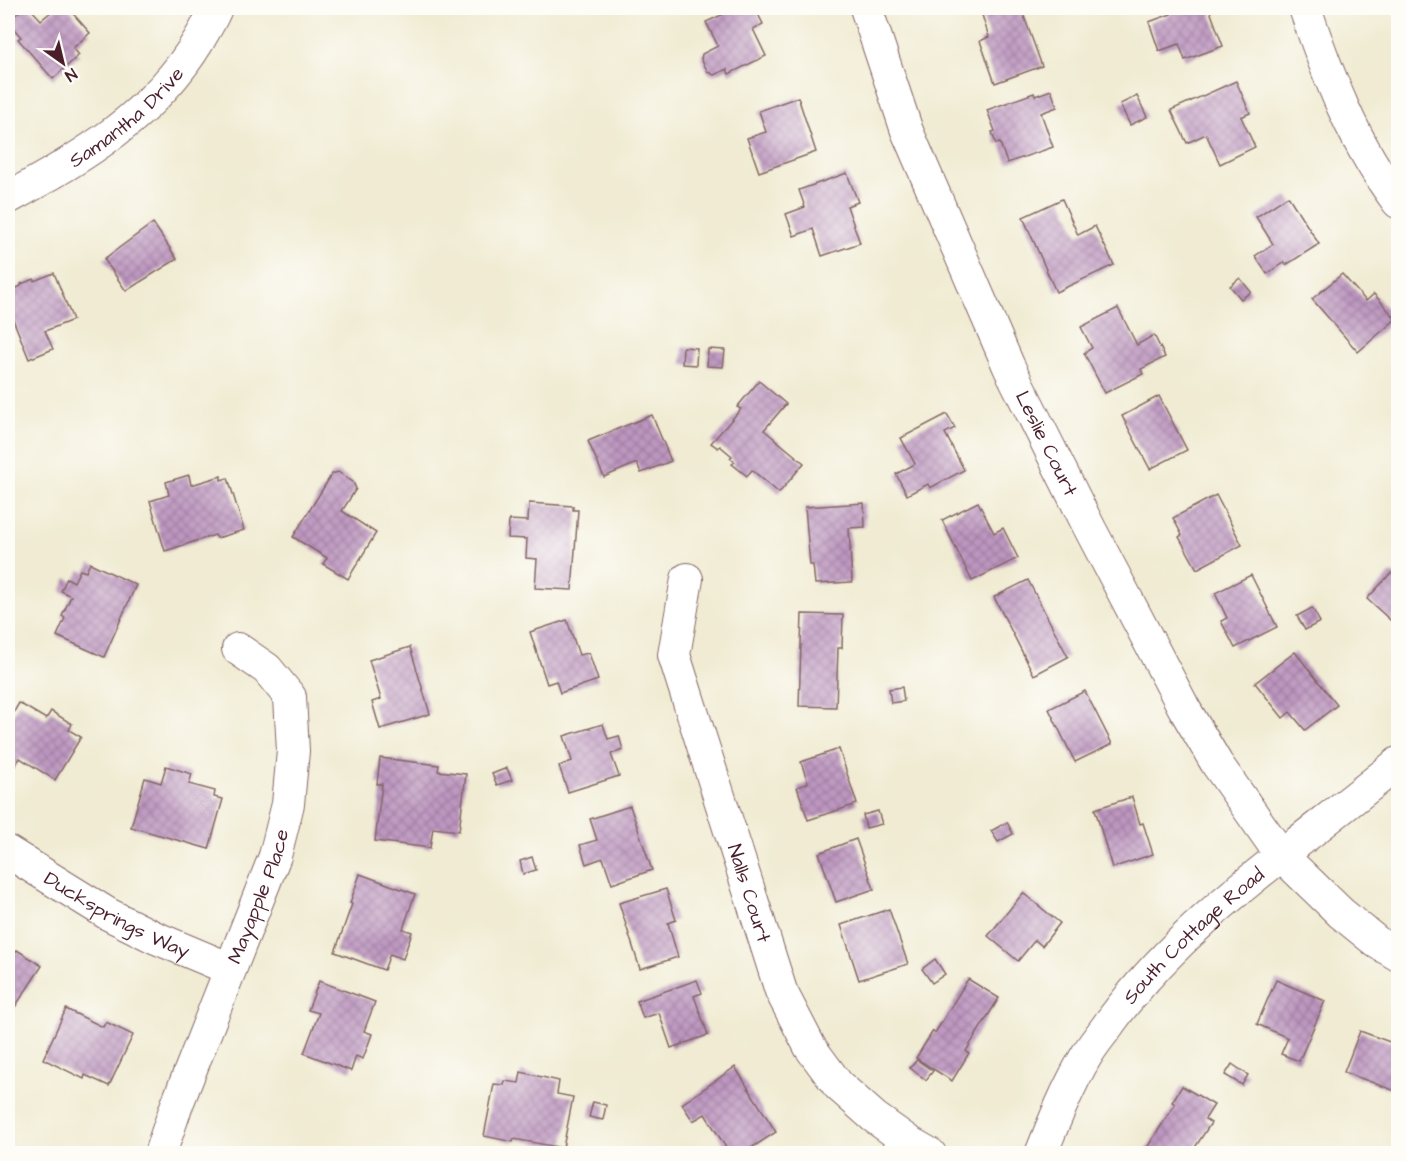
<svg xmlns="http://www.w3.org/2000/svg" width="1406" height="1161" font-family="'Architects Daughter',sans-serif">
<defs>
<pattern id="building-cross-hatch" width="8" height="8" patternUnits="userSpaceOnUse" patternTransform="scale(1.5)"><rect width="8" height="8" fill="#be97c1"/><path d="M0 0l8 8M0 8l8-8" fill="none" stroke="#9c7b9d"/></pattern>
</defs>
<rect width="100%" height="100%" fill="#fdfcf7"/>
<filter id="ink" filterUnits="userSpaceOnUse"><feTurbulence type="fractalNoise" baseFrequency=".0167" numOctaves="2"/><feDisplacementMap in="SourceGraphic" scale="12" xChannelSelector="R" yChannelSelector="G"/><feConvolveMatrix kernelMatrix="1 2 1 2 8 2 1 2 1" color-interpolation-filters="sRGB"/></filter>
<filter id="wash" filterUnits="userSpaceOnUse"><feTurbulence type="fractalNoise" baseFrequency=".008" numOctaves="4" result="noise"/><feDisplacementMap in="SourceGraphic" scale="24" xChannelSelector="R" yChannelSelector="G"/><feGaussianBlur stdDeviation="1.35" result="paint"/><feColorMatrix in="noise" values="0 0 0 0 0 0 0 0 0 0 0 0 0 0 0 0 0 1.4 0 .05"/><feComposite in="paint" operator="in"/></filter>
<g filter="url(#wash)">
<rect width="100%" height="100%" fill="#f0ebd2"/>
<g id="blocks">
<g fill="url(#building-cross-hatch)">
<path d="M23,8H30L41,20L56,8H68L90,33L73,48L79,55L53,79L18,39L21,37L8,22Z"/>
<path d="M737,8H755L763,24L753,29L766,56L729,74L727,69L714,75L708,72L701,59L702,54L718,46L706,22Z"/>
<path d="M1004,8H1021L1042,66L995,83L980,41L989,37L982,15Z"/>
<path d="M1168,8H1209L1223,46L1185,60L1179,44L1159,51L1149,22L1171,14Z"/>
<path d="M1236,81L1250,113L1241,117L1255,147L1220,164L1206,134L1187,143L1171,110Z"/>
<path d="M1051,90L1057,107L1041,113L1053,147L1007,163L1000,143L996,144L992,132L995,131L987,110L1034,93L1035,96Z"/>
<path d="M8,96L15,113L8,116Z"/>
<path d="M1137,96L1147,117L1130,125L1120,104Z"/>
<path d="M798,97L816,152L759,172L747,138L766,132L759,111Z"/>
<path d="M847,173L858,202L847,206L860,243L822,256L813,229L794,236L786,214L805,207L799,190Z"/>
<path d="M1288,196L1319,244L1286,265L1284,262L1267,274L1255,256L1273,244L1256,217Z"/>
<path d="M1062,199L1078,235L1095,226L1114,265L1056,292L1023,217Z"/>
<path d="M153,223L177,259L126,291L104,259Z"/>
<path d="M54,273L73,320L45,331L53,349L29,359L8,307V292L21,286V284L34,279V281Z"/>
<path d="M1342,274L1366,301L1374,294L1396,319L1358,352L1312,299Z"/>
<path d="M1240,278L1251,292L1241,299L1230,286Z"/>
<path d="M1118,308L1137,345L1154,335L1165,357L1141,369L1143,374L1105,393L1084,353L1092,348L1081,327Z"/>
<path d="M683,347L697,348L696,365L682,364Z"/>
<path d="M708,349L725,350L723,367L707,366Z"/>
<path d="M759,381L786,404L764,430L804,463L779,493L752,470L747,476L732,464L735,462L730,458L732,456L720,446L718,448L711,443L741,409L737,407Z"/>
<path d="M1159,396L1187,450L1150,469L1122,416Z"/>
<path d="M947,414L955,428L945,433L964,470L930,488L928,484L907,495L896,474L915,464L901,438Z"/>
<path d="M652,415L671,461L641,473L637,463L604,477L588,441Z"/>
<path d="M338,472L353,482L356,489L342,511L376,533L348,579L323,564L327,558L293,537L332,474Z"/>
<path d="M189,475L191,485L221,476V480L228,478L244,530L217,538L215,535L165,551L150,501L169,495L166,482Z"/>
<path d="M1216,495L1242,545L1197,569L1179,537L1182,535L1173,518Z"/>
<path d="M978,502L994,533L1003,528L1018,558L972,581L942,520Z"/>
<path d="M529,503L573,506V510H578L572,590L535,588L537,559L526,558L527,539L508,538L509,520L528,521Z"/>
<path d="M864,503L865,527L849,528L852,582L815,584L813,565H810L805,507Z"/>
<path d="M90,563L136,585L104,657L57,636L65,618L62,616L71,596L61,591L67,578L74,582L80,570L86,572Z"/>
<path d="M1398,570V627L1367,599L1391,573L1394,575Z"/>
<path d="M1251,575L1277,627L1235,648L1221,621L1227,618L1215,593Z"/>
<path d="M1028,580L1068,657L1034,675L994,597Z"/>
<path d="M1312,608L1320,622L1305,630L1297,616Z"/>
<path d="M802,614L843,615L842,648H838L836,707L799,706Z"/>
<path d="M567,620L579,655L589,653L598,680L560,693L556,681L547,684L530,632Z"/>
<path d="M410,647L430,714L380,729L372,702L381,699L369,660Z"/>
<path d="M1295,652L1337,705L1305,730L1290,712L1283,718L1255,683Z"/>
<path d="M902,687L904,701L891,703L889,689Z"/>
<path d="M1085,691L1112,744L1075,762L1049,709Z"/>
<path d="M19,703L46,719L51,711L72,724L69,730L81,737L55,780L20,758L13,769L8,765V722Z"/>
<path d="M603,724L608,739L619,736L623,750L611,754L619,776L568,792L559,766L572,761L564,736Z"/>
<path d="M839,749L857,804L808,820L797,787L808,783L801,762Z"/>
<path d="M380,758L439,765L438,771L466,774L459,831L433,828L430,848L375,841L382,784H377Z"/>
<path d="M166,766L192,774L189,784L215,791L214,797L223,799L209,849L131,827L145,778L161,783Z"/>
<path d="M507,768L512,780L497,785L492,774Z"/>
<path d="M1132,797L1140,824L1143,823L1153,854L1112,868L1095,809Z"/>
<path d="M630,806L652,870L612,884L603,858L586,864L580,845L597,840L590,819Z"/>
<path d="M878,811L882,824L866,828L863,815Z"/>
<path d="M1007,822L1013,834L998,842L991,831Z"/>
<path d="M856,839L874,889L836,902L819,853Z"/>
<path d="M532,857L536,870L523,874L520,861Z"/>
<path d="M360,874L415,894L403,929L412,932L403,959L390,954L384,970L335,952L352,904L350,903Z"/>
<path d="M666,889L676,920L668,923L678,957L640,969L619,903Z"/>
<path d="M1023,893L1060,923L1042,946L1035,940L1018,961L988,936Z"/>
<path d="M889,909L908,964L859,980L841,925Z"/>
<path d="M17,950L42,966L13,1010L8,1006V952L13,955Z"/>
<path d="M935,959L945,974L932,983L922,969Z"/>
<path d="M968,979L999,998L966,1051L969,1053L952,1081L916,1058L933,1031L935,1033Z"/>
<path d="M697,980L702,993L694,996L708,1035L671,1048L659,1013L643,1018L637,1001Z"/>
<path d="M1276,980L1325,1001L1299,1061L1281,1054L1288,1038L1257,1024Z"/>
<path d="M319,981L375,1002L364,1031L372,1034L363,1059L356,1056L351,1071L304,1053L319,1013L308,1010Z"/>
<path d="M66,1009L103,1027L106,1022L133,1035L109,1086L85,1075L84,1079L43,1059Z"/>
<path d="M1360,1031L1398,1045V1092L1344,1072Z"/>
<path d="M917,1060L933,1071L926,1080L910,1068Z"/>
<path d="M1232,1064L1248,1075L1242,1085L1225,1075Z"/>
<path d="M735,1067L776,1132L742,1154H730L705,1114L693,1121L682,1104Z"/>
<path d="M521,1072L559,1081L557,1094L573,1097L563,1148L514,1139L513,1142L484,1136L494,1084L504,1085L505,1081L519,1083Z"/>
<path d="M1182,1086L1214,1105L1205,1119L1211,1123L1194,1149L1198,1151L1196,1154H1143L1175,1104L1172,1102Z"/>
<path d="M593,1102L606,1105L603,1120L589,1117Z"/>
</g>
</g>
</g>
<g filter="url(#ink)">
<use href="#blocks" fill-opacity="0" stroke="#846665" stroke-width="1.5"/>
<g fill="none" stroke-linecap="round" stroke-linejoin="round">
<defs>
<g id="minor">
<path id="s1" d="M866,8L907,131L1009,367L1089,527L1184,708L1217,764L1281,855L1341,913L1378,943L1398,955"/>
<path d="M1305,8C1328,76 1354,144 1398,202"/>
<path id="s2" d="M8,198C82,158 155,114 199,40C205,29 212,19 216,8"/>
<path id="s3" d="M687,579L674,655L781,991L810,1047L838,1085L874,1117L909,1142L930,1154"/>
<path id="s4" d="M8,852L108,914L154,937L230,969"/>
<path id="s5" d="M160,1154L176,1107L275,856L288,804L293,751L290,697L267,669L238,649"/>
<path id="s6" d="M1041,1154C1054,1121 1067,1089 1085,1058C1092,1045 1103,1033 1111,1021C1188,916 1299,845 1398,763"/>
</g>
</defs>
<use href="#minor" stroke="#846665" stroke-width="34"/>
<use href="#minor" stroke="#fff" stroke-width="32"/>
</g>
</g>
<g text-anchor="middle" stroke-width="5" stroke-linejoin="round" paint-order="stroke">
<g font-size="20" fill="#4a1f2b" stroke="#fdfcf7">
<text dy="7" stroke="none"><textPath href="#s2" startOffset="144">Samantha Drive</textPath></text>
<text dy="7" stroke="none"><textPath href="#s1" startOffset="472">Leslie Court</textPath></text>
<text dy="7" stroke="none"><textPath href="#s3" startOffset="327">Nalls Court</textPath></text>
<text dy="7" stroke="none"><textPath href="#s5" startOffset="276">Mayapple Place</textPath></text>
<text dy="7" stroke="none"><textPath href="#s4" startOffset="126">Ducksprings Way</textPath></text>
<text dy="7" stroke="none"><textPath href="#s6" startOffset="270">South Cottage Road</textPath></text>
</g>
</g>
<rect width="1406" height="1161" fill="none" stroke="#fdfcf7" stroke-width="30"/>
<g transform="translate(63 63) rotate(146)" stroke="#fdfcf7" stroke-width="4.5" paint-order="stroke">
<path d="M0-4.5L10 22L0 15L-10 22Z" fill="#4a1f2b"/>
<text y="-9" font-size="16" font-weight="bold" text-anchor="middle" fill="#4a1f2b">N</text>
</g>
</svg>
